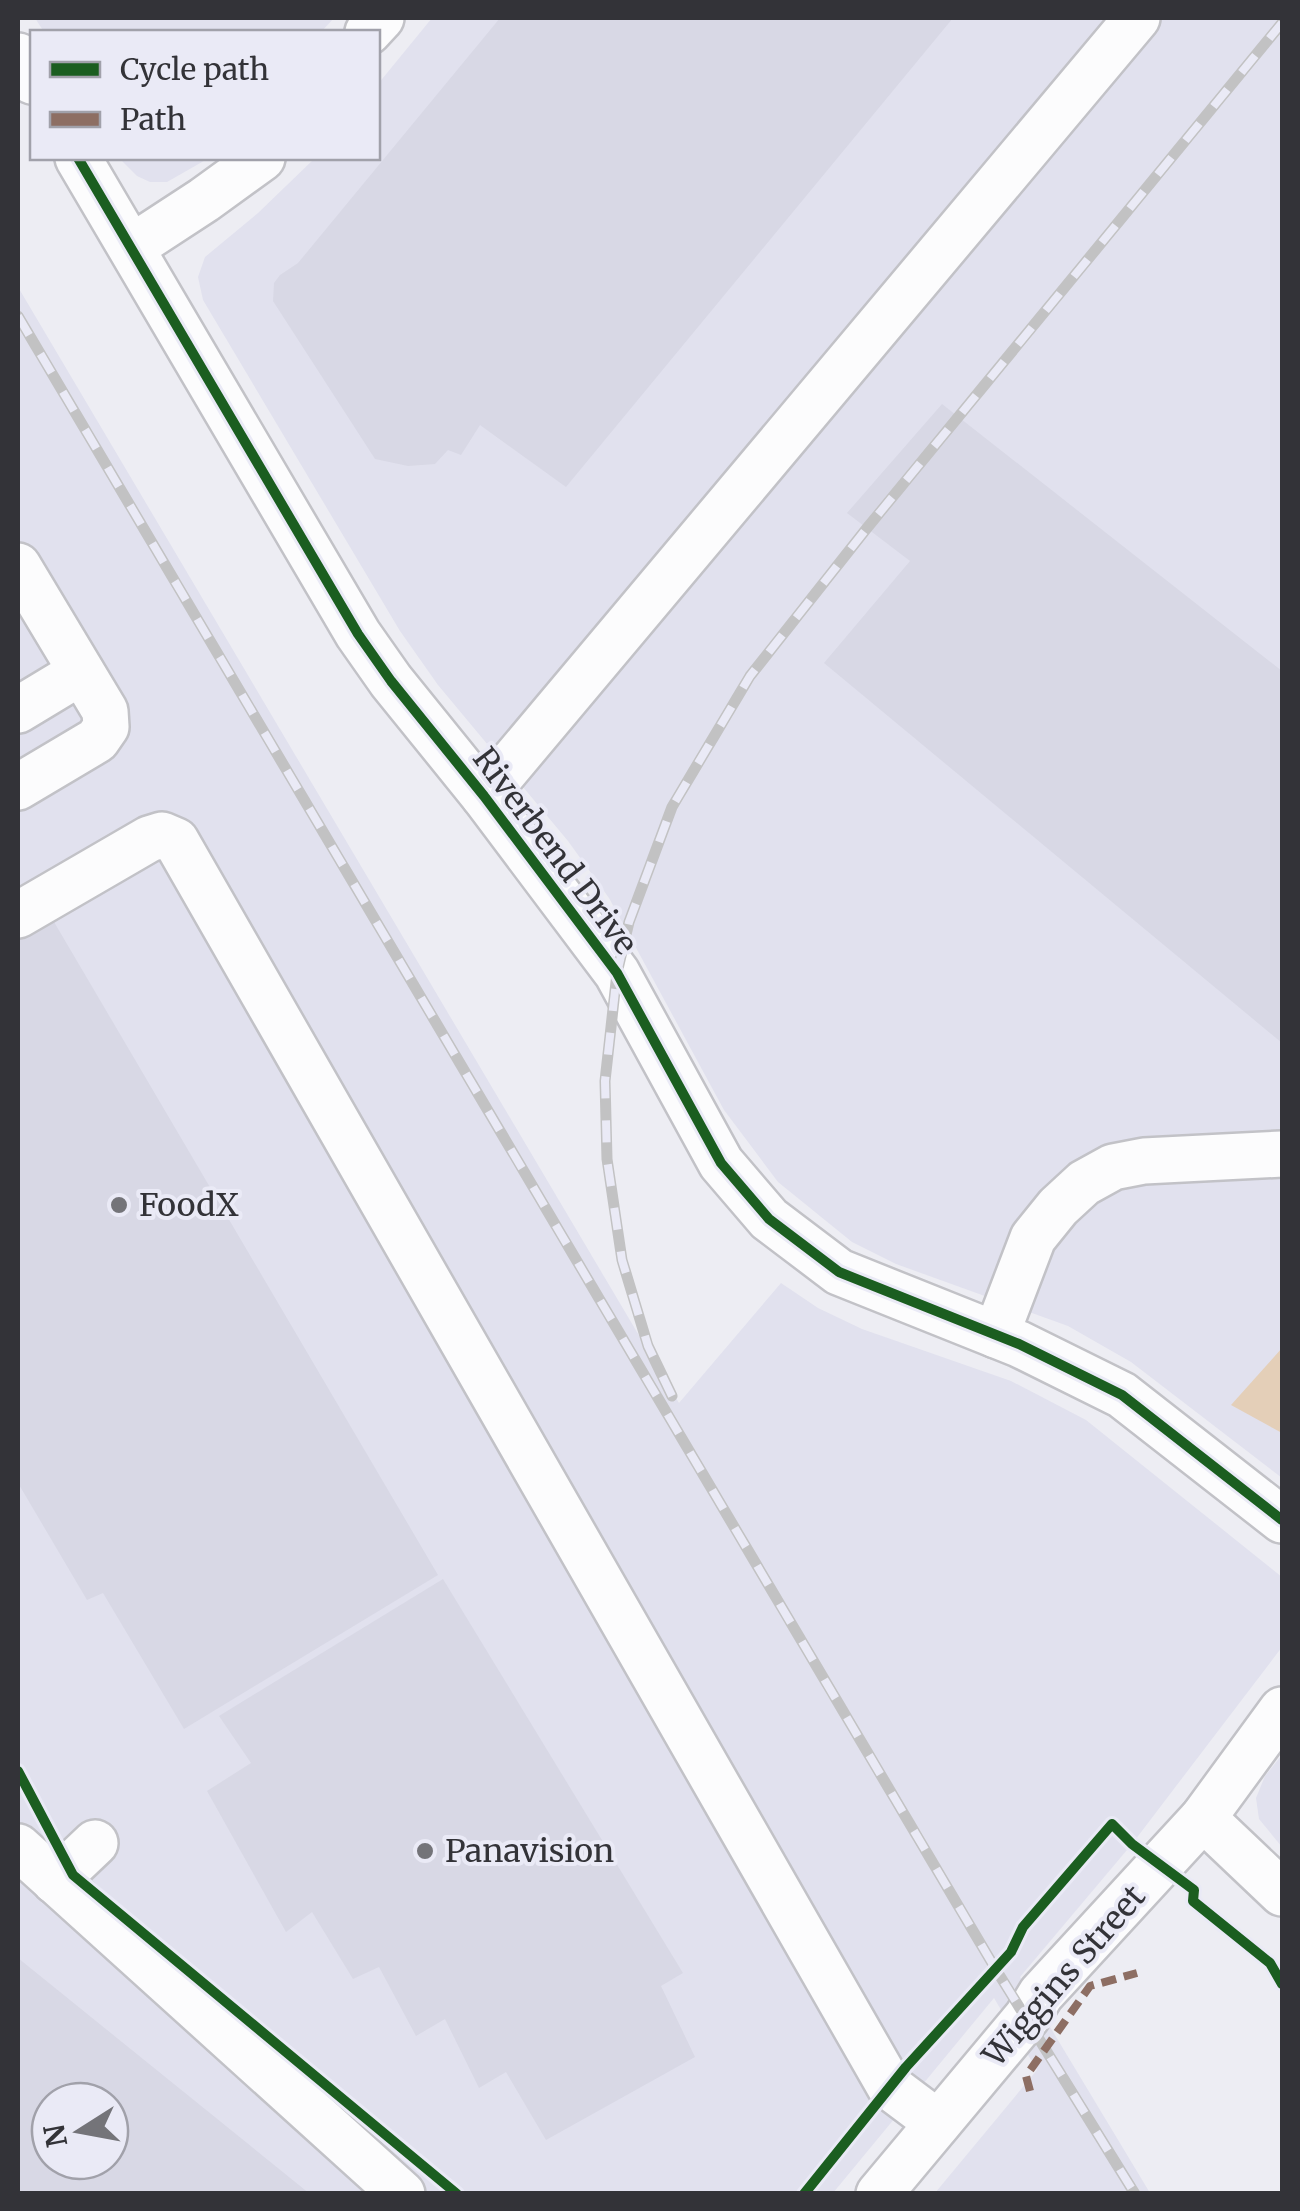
<svg xmlns="http://www.w3.org/2000/svg" width="1300" height="2211" font-family="Merriweather,serif">
<rect width="100%" height="100%" fill="#ededf3"/>
<g fill="#e1e1ee" fill-rule="evenodd">
<path d="M35,18H334L321,32H44Z"/>
<path d="M432,18H1282V1478L1131,1362L1068,1326L896,1264L852,1242L778,1182L724,1110L609,898L568,841L438,685L400,631L203,300L198,277L205,257L258,213L315,158H378V84Z"/>
<path d="M119,158H209L167,182H150L137,176Z"/>
<path d="M18,287L679,1403L781,1283L818,1308L862,1329L1011,1381L1086,1420L1282,1577V1647L1132,1844L1020,1977L1150,2193H935L1037,2070L994,1998L833,2193H18ZM50,2101H110V2161H50Z"/>
<path d="M1282,1755V1847L1259,1819L1256,1798L1265,1776Z"/>
</g>
<path fill="#e4cfb8" d="M1282,1348V1433L1231,1405Z"/>
<g fill="#d8d8e5" fill-rule="evenodd">
<path d="M500,18H953L566,487L480,425L461,455L448,450L435,464L408,466L375,459L273,301L274,283L280,275L298,263Z"/>
<path d="M942,404L1282,671V1043L824,663L910,561L847,513Z"/>
<path d="M47,910L438,1575L184,1729L103,1593L87,1600L18,1483V927Z"/>
<path d="M443,1579L683,1973L661,1986L695,2057L546,2140L506,2072L479,2088L445,2019L416,2036L379,1967L353,1979L312,1912L286,1932L207,1791L251,1763L219,1716Z"/>
<path d="M18,1958L310,2194H18ZM50,2101H110V2161H50Z"/>
</g>
<g fill="none" stroke-linecap="round" stroke-linejoin="round">
<defs>
<g id="minor">
<path d="M368,32L381,18"/>
<path d="M18,56L32,81"/>
<path d="M78,158L358,634L391,681L484,796L617,973L721,1163L769,1219L839,1272L1019,1344L1122,1395L1282,1520"/>
<path d="M132,247L204,200L262,158"/>
<path d="M18,566L105,711L106,727L97,740L18,787"/>
<path d="M18,710L81,672"/>
<path d="M484,796L1137,18"/>
<path d="M18,915L149,839L162,835L176,841L890,2087L938,2123"/>
<path d="M996,1335L1033,1238L1058,1207L1084,1183L1113,1167L1144,1161L1282,1154"/>
<path d="M1203,1818L1282,1893"/>
<path d="M18,1847L402,2194"/>
<path d="M55,1881L95,1843"/>
<path d="M879,2194L1027,2017L1041,1994L1203,1818L1282,1710"/>
</g>
</defs>
<use href="#minor" stroke="#c2c2c7" stroke-width="50"/>
<use href="#minor" stroke="#fcfcfd" stroke-width="45"/>
<defs>
<g id="rail">
<path d="M18,316L995,1968L1135,2194"/>
<path d="M672,1396L648,1346L622,1260L607,1159L605,1081L617,973L629,922L672,807L750,676L867,528L1282,23"/>
</g>
</defs>
<use href="#rail" stroke="#c2c2c3" stroke-width="11"/>
<use href="#rail" stroke="#eaeaf6" stroke-width="8" stroke-dasharray="22" stroke-linecap="butt"/>
<path stroke="#8d6e63" stroke-width="8" stroke-dasharray="15 8" stroke-linecap="butt" d="M1030,2091L1026,2076L1090,1986L1137,1973"/>
<defs>
<g id="cycleway">
<path d="M78,158L358,634L391,681L484,796L617,973L721,1163L769,1219L839,1272L1019,1344L1122,1395L1282,1520"/>
<path d="M18,1771L73,1875L457,2194"/>
<path d="M804,2194L906,2067L1011,1952L1023,1927L1112,1824L1132,1844L1194,1890L1193,1901L1270,1963L1282,1984"/>
</g>
</defs>
<use href="#cycleway" stroke="#eaeaf6" stroke-width="16"/>
<use href="#cycleway" stroke="#1b5e20" stroke-width="10"/>
</g>
<g fill="#747479" stroke="#eaeaf6" stroke-width="4">
<circle cx="119" cy="1205" r="10"/>
<circle cx="425" cy="1851" r="10"/>
</g>
<g text-anchor="middle" stroke-width="8" stroke-linejoin="round" paint-order="stroke">
<g font-size="32" fill="#333338" stroke="#eaeaf6">
<text transform="translate(555 851) rotate(53)" y="11">Riverbend Drive</text>
<text transform="translate(1064 1976) rotate(-49)" y="11">Wiggins Street</text>
</g>
<g font-size="32" fill="#333338" stroke="#eaeaf6" text-anchor="start">
<text x="139" y="1216">FoodX</text>
<text x="445" y="1862">Panavision</text>
</g>
</g>
<rect width="1300" height="2211" fill="none" stroke="#333338" stroke-width="40"/>
<rect x="30" y="30" width="350" height="130" fill="#eaeaf6" stroke="#a1a1aa" stroke-width="2.5"/>
<rect x="50" y="62" width="50" height="15" fill="#1b5e20" stroke="#a1a1aa" stroke-width="2.5"/>
<text x="120" y="80" font-size="30" fill="#333338">Cycle path</text>
<rect x="50" y="112" width="50" height="15" fill="#8d6e63" stroke="#a1a1aa" stroke-width="2.5"/>
<text x="120" y="130" font-size="30" fill="#333338">Path</text>
<g transform="translate(80 2131) rotate(259)"><circle r="48" fill="#eaeaf6" stroke="#a1a1aa" stroke-width="2.5"/>
<path d="M0-8L18 38L0 25L-18 38Z" fill="#747479"/>
<text y="-15" font-size="28" font-weight="bold" text-anchor="middle" fill="#333338">N</text>
</g>
</svg>
